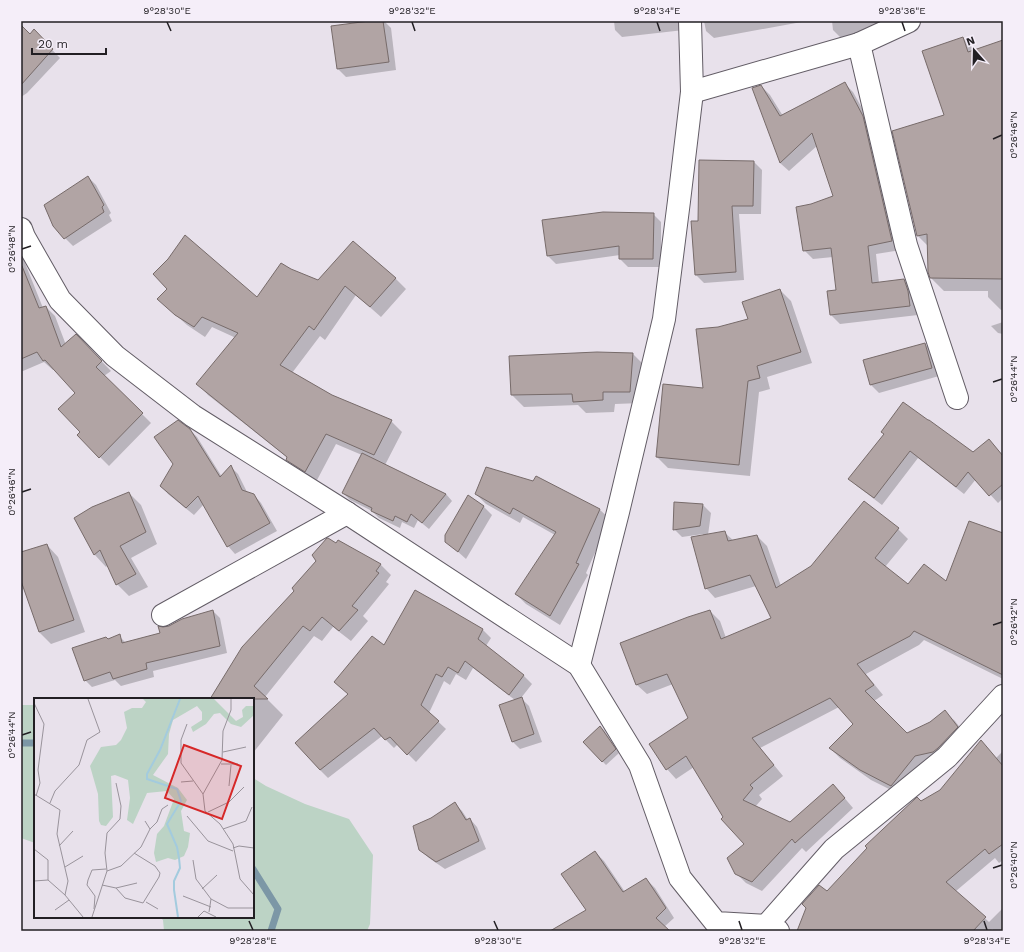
<svg xmlns="http://www.w3.org/2000/svg" width="1024" height="952" font-family="'Work Sans',sans-serif">
<rect width="100%" height="100%" fill="#e8e1eb"/>
<g fill="#bcd3c5">
<path d="M21,705H35V843L21,838Z"/>
<path d="M253,778L266,786L305,804L349,819L373,855L370,924L367,931H164L163,920L160,917H253Z"/>
</g>
<g fill="#0003">
<path d="M376,21H384L391,28L396,70L346,77L338,69Z"/>
<path d="M614,21H684V30L622,37L615,30Z"/>
<path d="M704,21H807L714,38L706,31Z"/>
<path d="M832,21H893L875,34L841,38L833,30Z"/>
<path d="M21,26L30,35L34,31L60,58L27,93L21,97Z"/>
<path d="M963,38L976,51L1003,41V309L1001,310L988,297V291H944L931,278L928,246L918,236Z"/>
<path d="M844,83L853,92L872,126L901,250L876,254L879,283L904,280L913,289L918,315L840,324L831,315L828,292L837,291L833,257L813,259L804,250L811,205L835,197L818,145L789,171L780,163L761,86L770,95L783,116Z"/>
<path d="M700,161L754,162L762,170L761,214H739L744,280L704,283L696,275L699,222Z"/>
<path d="M88,177L96,185L111,213L109,215L112,221L73,246L53,226Z"/>
<path d="M653,214L661,222V267H628L620,259V255L556,264L548,256Z"/>
<path d="M21,253L43,308L46,307L55,316L66,345L76,335L111,371L104,376L151,423L109,466L78,435L82,432L77,393L54,369L53,370L44,362L23,371L21,370Z"/>
<path d="M290,270L319,282L395,278L406,289L381,317L356,295L325,340L320,336L292,373L331,396L391,421L402,432L385,465L446,494L452,501L429,529L418,520L414,528L402,522L400,528L379,518L372,511L350,500L343,493L362,455L336,444L316,482L298,470L287,459L288,458L208,395L198,384L236,338L212,327L205,337L187,325L169,309L257,299Z"/>
<path d="M780,290L791,301L812,363L767,377L770,389L759,392L750,476L668,468L657,457L704,389L718,328L749,320Z"/>
<path d="M1003,322V334L998,333L991,326Z"/>
<path d="M925,344L933,352L939,376L879,393L871,385L864,361Z"/>
<path d="M633,354L645,366L641,403L615,404L614,412L586,413L578,405L524,407L512,395Z"/>
<path d="M189,429L197,437L222,477L231,467L238,474L247,492L254,495L261,503L277,531L235,554L228,546L204,504L194,515L168,494L161,486L174,464Z"/>
<path d="M885,434L973,453L989,440L1003,456V498L998,503L976,479L964,494L918,458L882,505L857,486L850,478Z"/>
<path d="M536,478L600,510L610,519L586,573L588,575L560,625L526,604L516,594L555,535L523,517L520,523L486,504L476,494L534,482Z"/>
<path d="M129,493L141,505L157,544L131,558L148,587L129,596L117,584L108,565L106,567L95,555L75,518Z"/>
<path d="M468,496L484,507L492,515L466,559L446,541Z"/>
<path d="M865,502L898,529L908,539L885,567L908,586L946,582L1003,534V679L924,640L919,645L866,674L883,695L874,701L907,734L930,723L945,712L955,721L967,737L901,795L871,780L840,758L830,748L854,724L839,707L760,748L783,776L759,795L762,799L755,807L791,823L842,795L853,808L806,852L802,848L762,891L746,883L736,873L745,844L724,818L694,767L676,779L667,769L689,719L673,684L647,694L637,685L621,643L710,611L720,621L726,638L772,618L756,586L715,598L706,588L703,534L682,537L674,529L703,505L711,513L708,535L724,532L734,541L757,536L767,546L781,586L811,567Z"/>
<path d="M336,544L380,564L391,575L386,582L389,584L363,616L368,621L351,641L333,627L322,641L314,636L265,697L283,715L253,753V699H211Z"/>
<path d="M47,545L58,557L85,632L51,644L39,632L21,578V553Z"/>
<path d="M446,608L483,630L491,638L486,646L524,676L532,684L521,698L529,706L542,742L520,749L512,741L515,700L473,668L466,680L456,674L450,685L444,681L429,713L446,729L416,762L398,744L394,748L382,736L328,778L320,770L349,694L385,647Z"/>
<path d="M213,611L220,618L227,653L153,671L154,677L121,686L115,680L92,687L85,680L108,640L119,636L126,643L161,633L163,628Z"/>
<path d="M600,727L604,730L619,753L606,765L584,742Z"/>
<path d="M1003,751V860L999,863L995,858L956,891L989,922L1003,908V931H994L992,929L991,931H823L828,893L921,802L996,758Z"/>
<path d="M454,803L462,811L468,820L470,819L477,827L486,849L445,869L429,858L420,850L431,819Z"/>
<path d="M595,852L604,861L625,892L646,879L655,888L674,918L664,927L668,931H552L588,910Z"/>
</g>
<g fill="none" stroke-linecap="round" stroke-linejoin="round">
<g stroke="#7c97a6" stroke-width="7">
<path d="M21,743H35"/>
<path d="M253,869L278,909L271,931"/>
</g>
</g>
<g fill="#b1a4a4" stroke="#776b6a">
<path d="M369,21H383L389,62L337,69L331,26Z"/>
<path d="M21,25L30,34L34,29L53,49L21,85Z"/>
<path d="M963,37L968,52L1003,40V279L930,278L928,272L927,234L917,236L892,131L944,115L922,51Z"/>
<path d="M845,82L863,116L892,241L868,246L872,283L904,279L908,291L910,306L830,315L827,291L836,290L831,248L803,251L796,207L811,204L833,196L812,133L780,163L752,88L761,85L780,116Z"/>
<path d="M699,160L754,161L753,206H732L736,272L695,275L691,221H698Z"/>
<path d="M88,176L104,205L102,207L104,212L64,239L53,226L44,205Z"/>
<path d="M603,212L654,213L653,259H619V246L547,256L542,220Z"/>
<path d="M185,235L257,297L281,263L291,269L318,280L353,241L396,278L370,307L345,286L314,330L309,326L280,365L332,395L392,420L374,455L326,434L305,472L286,460L287,457L196,384L238,333L202,317L194,327L175,315L157,299L167,289L153,274L168,259Z"/>
<path d="M22,266L39,308L46,306L61,347L76,334L102,361L96,367L143,413L99,458L77,435L80,432L58,409L75,393L45,360L43,361L37,352L21,359V267Z"/>
<path d="M780,289L801,352L757,366L760,378L748,381L739,465L656,457L663,384L703,388L696,329L718,327L748,319L742,302Z"/>
<path d="M925,343L932,368L870,385L863,360Z"/>
<path d="M597,352L633,353L630,392H603V400L573,402L572,394L511,395L509,356Z"/>
<path d="M903,402L928,420H929L973,452L989,439L1003,456V484L989,496L968,472L956,487L910,451L874,498L848,479L884,434L881,432Z"/>
<path d="M178,420L190,429L220,477L231,465L242,490L254,494L270,523L227,547L198,496L186,508L160,486L173,464L154,437Z"/>
<path d="M362,453L446,494L422,523L411,514L407,522L395,516L393,521L371,511L372,508L342,493Z"/>
<path d="M486,467L533,481L536,476L600,509L576,563L579,564L550,616L515,594L556,532L513,508L510,514L475,494Z"/>
<path d="M129,492L146,532L120,546L136,574L116,585L100,550L94,555L74,518L92,507Z"/>
<path d="M468,495L484,506L458,552L445,542V535Z"/>
<path d="M864,501L899,528L875,558L908,584L924,564L946,581L969,521L1003,533V675L914,631L910,636L857,664L874,685L865,691L907,733L930,722L945,710L958,727L938,748L933,752L915,756L891,786L860,770L829,748L853,724L830,698L752,738L774,765L750,785L753,788L743,800L790,822L833,784L845,798L795,843L792,839L752,882L735,874L727,858L744,844L721,819L723,817L686,756L666,770L649,744L688,718L667,674L636,685L620,643L688,617L710,610L721,639L771,618L750,575L705,589L691,537L725,531L728,541L757,535L776,588L811,566Z"/>
<path d="M674,502L703,504L700,526L673,530Z"/>
<path d="M327,538H328L336,543L338,540L381,564L376,571L379,573L352,606L358,610L339,631L322,617L310,631L303,626L254,686L268,699H210L242,647L294,591L292,588L316,561L312,555Z"/>
<path d="M47,544L74,620L39,632L21,581V552Z"/>
<path d="M415,590L447,608L483,629L478,639L524,675L509,695L465,661L458,673L448,667L442,677L436,674L421,705L439,721L407,755L390,737L385,740L374,728L320,770L295,743L348,694L334,682L372,636L384,645Z"/>
<path d="M213,610L220,646L146,663L147,669L113,679L110,672L84,681L72,648L106,637L108,639L120,634L122,643L160,633L158,626L163,627L169,626L182,619Z"/>
<path d="M522,697L534,734L512,742L499,705Z"/>
<path d="M600,726L616,749L602,762L583,742Z"/>
<path d="M981,740L1003,766V844L989,854L985,849L946,882L986,917L973,931H797L806,908L802,904L819,885L827,891L867,848L865,846L917,797L921,801L940,790Z"/>
<path d="M455,802L466,820L470,818L479,841L436,862L419,850L413,826L431,818Z"/>
<path d="M595,851L623,892L646,878L666,908L656,918L670,931H550L586,910L561,874Z"/>
</g>
<g fill="none" stroke-linecap="round" stroke-linejoin="round">
<defs>
<g id="street">
<path d="M859,44L906,245L957,398"/>
<path d="M692,92L859,44L909,21"/>
<path d="M21,229L24,237L60,300L115,356L193,416L347,513L579,665L640,765L680,878L716,923L766,926L778,931"/>
<path d="M163,615L347,513"/>
<path d="M579,665L618,512L664,319L679,201L692,92L690,21"/>
<path d="M766,926L834,849L947,757L1003,696"/>
</g>
</defs>
<use href="#street" stroke="#625c65" stroke-width="24"/>
<use href="#street" stroke="#fff" stroke-width="22"/>
</g>
<path fill="none" stroke="#221f23" stroke-width="1.5" d="M167,22L171,31M412,22L415,31M657,22L660,31M902,22L905,31M993,139L1002,135M22,249L31,246M993,382L1002,379M22,492L31,489M993,625L1002,622M22,735L31,732M993,868L1002,865M249,921L253,930M494,921L498,930M739,921L742,930M984,921L987,930"/>
<g transform="translate(34 698)">
<rect width="220" height="220" fill="#e8e1eb"/>
<path d="M109,1H180L202,23L209,19L208,12L212,8H220V17L207,29L197,26L186,15L180,16L172,26L159,34L157,29L168,22V14L163,8L139,22L135,36L134,56L119,77L144,90L153,102L147,113L150,133L156,135L154,149L150,158L141,162L134,160L122,164L120,155L123,136L130,128L140,101L133,93L113,95L99,126L93,122L96,100L94,82L81,77L77,78L79,119L72,128L67,127L65,123L64,96L56,68L67,49L82,47L87,42L93,30L90,14L98,10H108L112,4Z" fill="#bcd3c5"/>
<path fill="none" stroke="#a3cbde" stroke-width="2" d="M144,219L140,192V183L146,170L145,160L143,149L133,126L147,103L143,91L113,81V76L126,52L146,1"/>
<path fill="none" stroke="#99939b" stroke-width="1" d="M0,5L10,26L4,72L6,85L2,98M153,26L147,42V65L169,96L171,113L186,126L199,146L206,181L220,197M189,54L212,49M187,66H204M147,84L159,83M195,88L197,67M0,96L26,112L23,136L34,183L31,197M169,96L188,62L189,33L197,12V1M16,105L21,93L45,67L53,42L66,34L54,1M174,114L195,104L210,89M153,118L174,143L199,153M116,131L123,124L128,111L134,107M189,131L212,123L218,109M25,148L39,133M199,150L205,148L220,150M0,151L14,162V182M159,162L162,181L177,201L194,210H220M31,169L49,158M73,173L71,155L73,135L86,121L87,108L82,85M0,183L14,182L31,197L49,219M68,187L82,190L103,185M82,190L91,200L109,205L125,179L126,175L121,168L100,155M168,191L183,177M149,198L177,209M112,204L124,211M60,211L61,198L53,187L54,182L58,172L72,171M21,212L35,202M175,214L177,201M58,219L73,173L87,168L107,149L116,131L111,123M164,219L170,213L182,219"/>
<path fill="#d62828" fill-opacity="0.15" stroke="#d62828" stroke-width="2" d="M150,47L207,68L188,121L131,100Z"/>
<rect width="220" height="220" fill="none" stroke="#221f23" stroke-width="2"/>
</g>
<rect width="1024" height="952" fill="none" stroke="#f5eef9" stroke-width="44"/>
<g transform="translate(974 50) rotate(340)" stroke="#f5eef9" stroke-width="3" paint-order="stroke">
<path d="M0-3L7 15L0 10L-7 15Z" fill="#221f23"/>
<text y="-6" font-size="11" font-weight="bold" text-anchor="middle" fill="#221f23">N</text>
</g>
<path d="M32 48v6h74v-6" fill="none" stroke="#221f23" stroke-width="2"/>
<text x="38" y="48" font-size="12" fill="#221f23" stroke="#f5eef9" stroke-width="3" paint-order="stroke">20 m</text>
<rect x="22" y="22" width="980" height="908" fill="none" stroke="#221f23" stroke-width="1.5"/>
<g font-size="10" text-anchor="middle" fill="#221f23">
<text x="167" y="14">9°28'30"E</text>
<text x="412" y="14">9°28'32"E</text>
<text x="657" y="14">9°28'34"E</text>
<text x="902" y="14">9°28'36"E</text>
<text transform="translate(1013 135) rotate(-90)" y="4">0°26'46"N</text>
<text transform="translate(11 249) rotate(-90)" y="4">0°26'48"N</text>
<text transform="translate(1013 379) rotate(-90)" y="4">0°26'44"N</text>
<text transform="translate(11 492) rotate(-90)" y="4">0°26'46"N</text>
<text transform="translate(1013 622) rotate(-90)" y="4">0°26'42"N</text>
<text transform="translate(11 735) rotate(-90)" y="4">0°26'44"N</text>
<text transform="translate(1013 865) rotate(-90)" y="4">0°26'40"N</text>
<text x="253" y="944">9°28'28"E</text>
<text x="498" y="944">9°28'30"E</text>
<text x="742" y="944">9°28'32"E</text>
<text x="987" y="944">9°28'34"E</text>
</g>
</svg>
